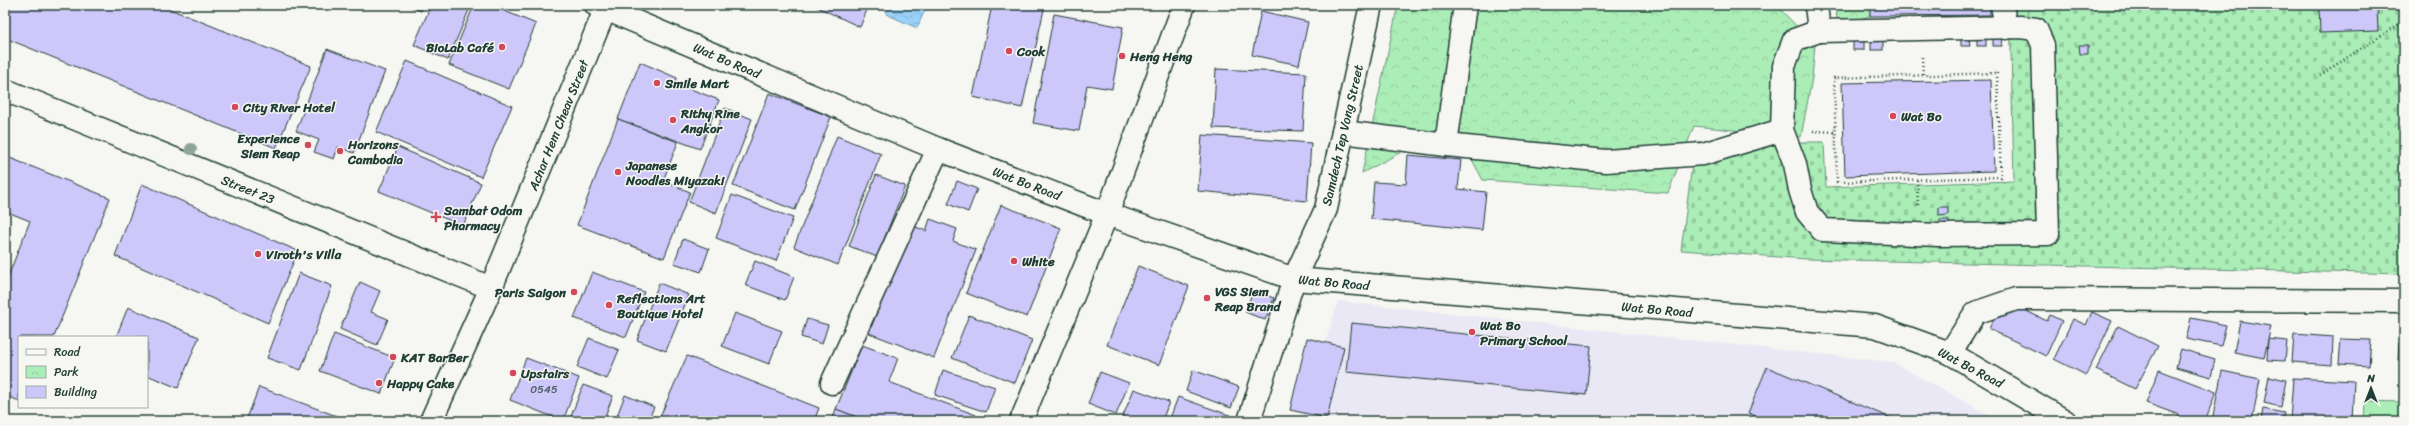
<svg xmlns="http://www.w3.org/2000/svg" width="2409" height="426" font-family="Sriracha,sans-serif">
<defs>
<pattern id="cemetery-stones" width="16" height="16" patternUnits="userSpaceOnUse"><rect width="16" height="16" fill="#abedb7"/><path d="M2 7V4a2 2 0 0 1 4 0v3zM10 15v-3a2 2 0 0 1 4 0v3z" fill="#93cc9e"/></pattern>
<pattern id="park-crowns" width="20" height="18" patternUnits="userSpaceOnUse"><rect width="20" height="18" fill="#abedb7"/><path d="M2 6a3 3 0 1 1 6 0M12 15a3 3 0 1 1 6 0" fill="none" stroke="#93cc9e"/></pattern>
<pattern id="water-waves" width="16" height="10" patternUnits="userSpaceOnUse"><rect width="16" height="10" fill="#9ad1f9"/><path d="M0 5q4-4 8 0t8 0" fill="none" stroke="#84b4d6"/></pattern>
</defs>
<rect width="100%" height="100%" fill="#f6f6f2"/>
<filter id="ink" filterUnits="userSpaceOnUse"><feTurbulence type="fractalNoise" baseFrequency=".025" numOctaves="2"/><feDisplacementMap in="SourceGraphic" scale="8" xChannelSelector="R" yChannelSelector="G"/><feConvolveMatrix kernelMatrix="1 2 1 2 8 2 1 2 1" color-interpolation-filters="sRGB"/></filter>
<g filter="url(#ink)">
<path fill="#eae8f4" d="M1338,301L1892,362L2000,421H1302Z"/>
<path fill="url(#cemetery-stones)" stroke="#659576" d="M2010,5H2404V274L1807,259L1681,250L1695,142H1824L1826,187L2014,181Z"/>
<g fill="url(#park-crowns)" stroke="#659576">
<path d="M1398,5H1776L1815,45L1812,78L1801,137L1694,126L1668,193L1483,180L1470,156L1407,149L1362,173Z"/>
<path d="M1835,5H1870V16L1838,25Z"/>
</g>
<path fill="#abedb7" stroke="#659576" d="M2365,401L2404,402V421H2364Z"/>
<path fill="url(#water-waves)" stroke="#6996aa" d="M890,5H927L917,28L886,14Z"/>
<g fill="#cec7fa" stroke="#1f3d34">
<path d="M5,5H160L311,66L276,148L5,38Z"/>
<path d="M407,5H423L421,11Z"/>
<path d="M431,5H471L448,60L414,45Z"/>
<path d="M474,5H490L536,24L509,89L449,65Z"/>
<path d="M813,5H869L860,27Z"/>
<path d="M992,5H1045L1022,108L973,97Z"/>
<path d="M1870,5H1990V15L1870,16Z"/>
<rect x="2042" y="5" width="37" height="3"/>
<path d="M2319,5H2377L2378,31L2320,33Z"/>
<path d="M1261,11L1308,22L1299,65L1252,55Z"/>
<path d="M1054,14L1123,27L1112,89L1087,85L1079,131L1033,123Z"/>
<path d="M1961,38H1969L1970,46H1961Z"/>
<rect x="1977" y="38" width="9" height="8"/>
<path d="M1993,38H2001L2002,46H1993Z"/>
<path d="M1864,39V50H1853V40Z"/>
<rect x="1871" y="40" width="12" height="10"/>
<path d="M2079,45H2088V54H2080Z"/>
<path d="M327,49L385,71L354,153L338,147L334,159L314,152L319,140L296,131Z"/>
<path d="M407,61L512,106L481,177L376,132Z"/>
<path d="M640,62L677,78L675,83L719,100L700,149L618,119Z"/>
<path d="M1216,69L1306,73L1303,131L1213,128Z"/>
<path d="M1991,80L1994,171L1845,176L1842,83Z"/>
<path d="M769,93L831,117L795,210L733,186Z"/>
<path d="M725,108L752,119L716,213L689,202Z"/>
<path d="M618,119L678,142L663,181L690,192L664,258L577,225Z"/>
<path d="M1202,135L1311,143L1307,201L1198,191Z"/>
<path d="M837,136L881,154L838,265L794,247Z"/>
<path d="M398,147L481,183L463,226L379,191Z"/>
<path d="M1408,155L1461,160L1458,189L1486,192L1482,230L1371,219L1374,182L1406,184Z"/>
<path d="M5,156L110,198L54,337H19V401L5,395V284L30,221L5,211Z"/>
<path d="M876,175L905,186L877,257L849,246Z"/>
<path d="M957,181L977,189L968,212L948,204Z"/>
<path d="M142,184L298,251L268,323L115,256Z"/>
<path d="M732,195L793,218L776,261L716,238Z"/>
<path d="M1001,205L1061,228L1027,317L966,293Z"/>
<path d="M1939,207H1948V215L1939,216Z"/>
<path d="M930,219L957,229L953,241L976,250L934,358L869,333L911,225L926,231Z"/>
<path d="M1940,220H1949V228L1940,229Z"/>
<path d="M683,239L709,249L701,272L674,263Z"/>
<path d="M755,261L794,277L785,300L745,285Z"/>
<path d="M1138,266L1189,286L1159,365L1107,345Z"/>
<path d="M592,272L644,292L626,337L574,318Z"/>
<path d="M299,273L332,286L301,370L267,358Z"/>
<path d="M360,282L380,291L371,312L388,319L377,345L340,329Z"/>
<path d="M659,283L689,295L666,351L637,340Z"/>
<path d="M1253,291L1274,298L1265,320L1245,312Z"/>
<path d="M2012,304L2047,321L2050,315L2062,321L2046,356L1989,329L1996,313L2006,317Z"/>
<path d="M128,307L199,337L178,388L147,375V337H116Z"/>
<path d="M2092,312L2112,321L2086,375L2054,359L2073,319L2086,325Z"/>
<path d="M735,313L782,331L769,364L722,346Z"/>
<path d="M969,315L1032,340L1015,383L952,358Z"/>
<path d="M2191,318L2226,325L2221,346L2186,339Z"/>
<path d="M807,319L828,325L822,344L801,337Z"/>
<path d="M2240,321L2271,326L2264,358L2234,352Z"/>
<path d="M1351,323L1591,346L1586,395L1346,372Z"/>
<path d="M2118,326L2158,346L2135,389L2096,370Z"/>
<path d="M334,334L395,358L381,394L320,371Z"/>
<path d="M2294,334L2333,337L2332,365L2292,362Z"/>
<path d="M589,338L619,350L607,379L577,367Z"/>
<path d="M1307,338L1344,347L1327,418L1290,410Z"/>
<path d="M2268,339L2287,341L2285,361L2267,360Z"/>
<path d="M2341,339L2371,340L2369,366L2339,364Z"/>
<path d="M2399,343H2404V360H2398Z"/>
<path d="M862,345L898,358L889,382L976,415L973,421H867L836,409Z"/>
<path d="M2181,349L2215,359L2211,377L2176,367Z"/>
<path d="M687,356L819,408L814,421H658Z"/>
<path d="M526,358L579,378L563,421L510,400Z"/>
<path d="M1767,367L1898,421H1768L1748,413Z"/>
<path d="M943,370L995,387L986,412L935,395Z"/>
<path d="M1193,370L1239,387L1231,408L1186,391Z"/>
<path d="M2159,370L2216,392L2205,421H2176L2179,415L2146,403Z"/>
<path d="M2222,371L2260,379L2252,421H2212Z"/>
<path d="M1100,372L1129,383L1116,415L1088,404Z"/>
<path d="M2269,376L2286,380L2281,407L2264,403Z"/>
<path d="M2293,378L2354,381L2352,421H2290Z"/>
<path d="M583,385L613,396L603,421H576L570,419Z"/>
<path d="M259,387L350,421H246Z"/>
<path d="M1134,389L1169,402L1162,421H1121Z"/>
<path d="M625,395L654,407L648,421H615Z"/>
<path d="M1178,397L1232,416L1230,421H1169Z"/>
<path d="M836,409L867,421H832Z"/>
<path d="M2263,409L2284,413L2282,421H2261Z"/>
</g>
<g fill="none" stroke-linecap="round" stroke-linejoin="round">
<defs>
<g id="minor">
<path d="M596,5L938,149L1107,214L1294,279L1875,326L1950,353L2065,421"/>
<path d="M1816,5L1819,31"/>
<path d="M2002,5L2006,28"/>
<path d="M2020,27L2036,29L2043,45L2048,234L1938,235L1822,230L1807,212L1800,190L1795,164L1782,130L1784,66L1794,40L1819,31Z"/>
<path d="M5,90L491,288"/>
<path d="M1343,132L1446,145L1606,161L1703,154L1782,130"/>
<path d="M1446,145L1465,5"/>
<path d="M1950,353L1975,313L2016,299L2404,301"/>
<path d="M832,383L938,149"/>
<path d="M431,421L491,288L607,5"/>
<path d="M1021,421L1107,214L1184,5"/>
<path d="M1249,421L1294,279L1326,209L1371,5"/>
</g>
</defs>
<use href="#minor" stroke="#1f3d34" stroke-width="25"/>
<g stroke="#1f3d34" stroke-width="2.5" stroke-dasharray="1 3" stroke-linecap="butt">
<path d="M1922,57L1923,75"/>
<path d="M1997,73L2001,177L1837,182L1834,78Z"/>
<path d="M2320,75L2404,21"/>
<path d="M1813,131L1836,132"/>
<path d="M1917,180L1918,205"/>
</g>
<use href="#minor" stroke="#f6f6f2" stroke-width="22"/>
</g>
<circle fill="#8fa498" cx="191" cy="149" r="6"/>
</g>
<g fill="#d1495b" stroke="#f6f6f2" stroke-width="1.5">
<circle cx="502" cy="47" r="4"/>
<circle cx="1009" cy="51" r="4"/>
<circle cx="1122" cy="56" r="4"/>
<circle cx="657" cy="83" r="4"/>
<circle cx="235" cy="107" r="4"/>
<circle cx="1893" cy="116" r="4"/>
<circle cx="673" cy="120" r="4"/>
<circle cx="308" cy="145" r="4"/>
<circle cx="340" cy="151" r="4"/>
<circle cx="618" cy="172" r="4"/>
<path d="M434 211h4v4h4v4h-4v4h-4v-4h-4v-4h4z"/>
<circle cx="258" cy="254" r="4"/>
<circle cx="1014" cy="261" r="4"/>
<circle cx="574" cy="292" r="4"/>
<circle cx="1207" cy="298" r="4"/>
<circle cx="609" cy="305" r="4"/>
<circle cx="1472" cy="332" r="4"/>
<circle cx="393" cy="357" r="4"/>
<circle cx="513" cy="373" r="4"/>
<circle cx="379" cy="383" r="4"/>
</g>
<g text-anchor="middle" stroke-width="3" stroke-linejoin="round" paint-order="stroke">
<g font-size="11" fill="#4b6066">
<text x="544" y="393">0545</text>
</g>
<g font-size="13" font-weight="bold" fill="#1f3d34" stroke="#f6f6f2" text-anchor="start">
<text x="494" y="52" text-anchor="end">BioLab Café</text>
<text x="1017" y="56">Cook</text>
<text x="1130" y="61">Heng Heng</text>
<text x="665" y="88">Smile Mart</text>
<text x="243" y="112">City River Hotel</text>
<text x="681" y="118">Rithy Rine<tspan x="681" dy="15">Angkor</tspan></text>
<text x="1901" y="121">Wat Bo</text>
<text x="300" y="143" text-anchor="end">Experience<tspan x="300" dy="15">Siem Reap</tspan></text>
<text x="348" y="149">Horizons<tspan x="348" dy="15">Cambodia</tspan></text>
<text x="626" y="170">Japanese<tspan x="626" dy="15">Noodles Miyazaki</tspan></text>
<text x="444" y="215">Sambat Odom<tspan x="444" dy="15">Pharmacy</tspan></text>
<text x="266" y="259">Viroth's Villa</text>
<text x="1022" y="266">White</text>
<text x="1215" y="296">VGS Siem<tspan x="1215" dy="15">Reap Brand</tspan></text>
<text x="566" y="297" text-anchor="end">Paris Saigon</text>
<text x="617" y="303">Reflections Art<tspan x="617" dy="15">Boutique Hotel</tspan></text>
<text x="1480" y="330">Wat Bo<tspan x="1480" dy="15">Primary School</tspan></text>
<text x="401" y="362">KAT BarBer</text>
<text x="521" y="378">Upstairs</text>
<text x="387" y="388">Happy Cake</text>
</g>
<g font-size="13" fill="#1f3d34" stroke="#f6f6f2">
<text transform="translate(727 60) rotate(23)" y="5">Wat Bo Road</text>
<text transform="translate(558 125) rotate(-68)" y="5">Achar Hem Cheav Street</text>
<text transform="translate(1342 135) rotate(-77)" y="5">Samdech Tep Vong Street</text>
<text transform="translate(1027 183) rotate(21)" y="5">Wat Bo Road</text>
<text transform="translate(248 189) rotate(22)" y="5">Street 23</text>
<text transform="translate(1334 282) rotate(5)" y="5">Wat Bo Road</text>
<text transform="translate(1657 309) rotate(5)" y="5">Wat Bo Road</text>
<text transform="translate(1971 367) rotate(28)" y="5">Wat Bo Road</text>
</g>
</g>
<rect width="2409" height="426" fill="none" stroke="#f6f6f2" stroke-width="20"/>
<rect x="10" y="10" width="2389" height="406" fill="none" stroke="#1f3d34" stroke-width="1.5" filter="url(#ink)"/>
<rect x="18" y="336" width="130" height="72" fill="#f6f6f2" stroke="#a0aca6"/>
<rect x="26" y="349" width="20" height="6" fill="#f6f6f2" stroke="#a0aca6"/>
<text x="54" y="356" font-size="12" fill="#1f3d34">Road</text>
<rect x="26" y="366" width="20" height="12" fill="url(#park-crowns)" stroke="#a0aca6"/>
<text x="54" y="376" font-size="12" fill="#1f3d34">Park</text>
<rect x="26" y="386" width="20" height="12" fill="#cec7fa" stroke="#a0aca6"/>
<text x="54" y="396" font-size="12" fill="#1f3d34">Building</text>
<g transform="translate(2371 388)" stroke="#f6f6f2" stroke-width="3" paint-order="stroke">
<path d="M0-3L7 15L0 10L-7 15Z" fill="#1f3d34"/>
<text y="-6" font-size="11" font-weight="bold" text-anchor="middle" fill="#1f3d34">N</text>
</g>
</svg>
